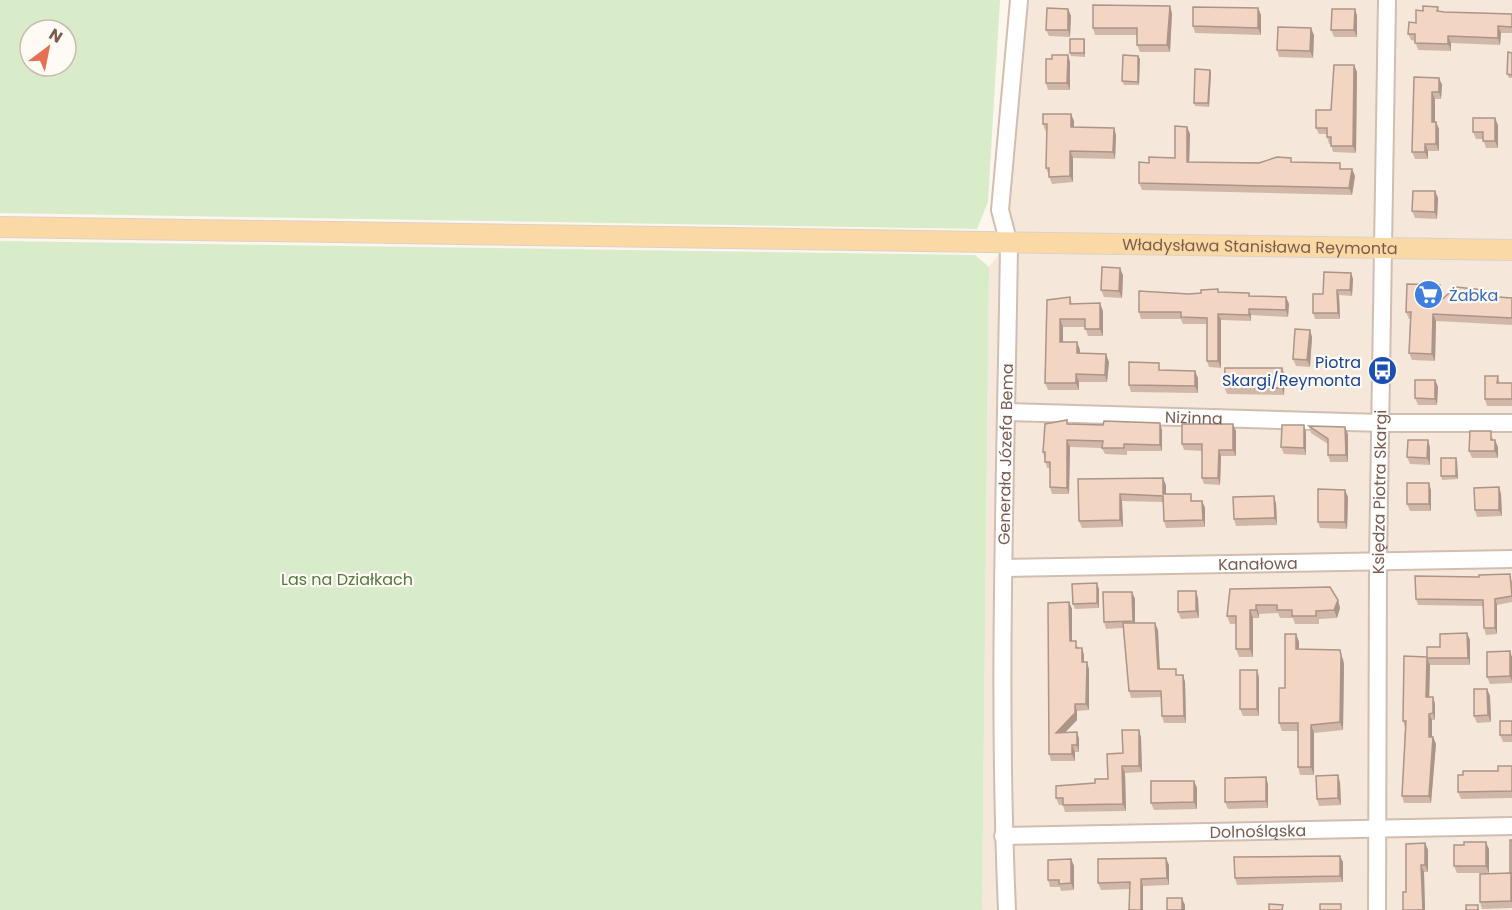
<svg xmlns="http://www.w3.org/2000/svg" width="1512" height="910" font-family="Poppins,sans-serif">
<rect width="100%" height="100%" fill="#fdf6ec"/>
<path fill="#f5e8da" d="M1012,0H1512V910H982L989,267L1005,246Z"/>
<g fill="#d8ecc9" fill-rule="evenodd">
<path d="M0,0H1000L988,202L977,229L0,213ZM30,30H66V66H30Z"/>
<path d="M0,241L975,255L989,267L982,910H0Z"/>
</g>
<g fill="none" stroke-linecap="round" stroke-linejoin="round">
<defs>
<g id="minor">
<path id="s1" d="M1006,412L1382,423H1512"/>
<path id="s2" d="M1004,568L1512,559"/>
<path id="s3" d="M1003,836L1512,826"/>
<path id="s4" d="M1007,910C997,688 1006,466 1009,244L1000,210L1019,0"/>
<path id="s5" d="M1377,910L1378,562L1387,0"/>
</g>
<g id="major">
<path id="s6" d="M0,227L1512,250"/>
</g>
</defs>
<use href="#minor" stroke="#d1beb0" stroke-width="20"/>
<use href="#major" stroke="#dad1cd" stroke-width="22"/>
<use href="#minor" stroke="#fff" stroke-width="16"/>
<use href="#major" stroke="#fbd9a5" stroke-width="20"/>
</g>
<g fill="#d1b7a8">
<path d="M1438,7L1439,11L1444,12L1512,14V33H1501L1500,45L1451,43V51L1418,50L1415,41L1411,40L1408,34L1423,11Z"/>
<path d="M1258,8L1261,15V35L1195,33L1193,26Z"/>
<path d="M1068,9L1071,16L1070,37L1049,36L1046,30Z"/>
<path d="M1355,9L1357,16V37H1334L1331,30Z"/>
<path d="M1172,13L1170,52H1140L1137,45V35H1095L1093,28Z"/>
<path d="M1314,35L1313,58L1279,57L1277,50Z"/>
<path d="M1084,39L1085,43V57L1071,56L1070,53Z"/>
<path d="M1512,53V78H1509L1507,74Z"/>
<path d="M1068,55L1070,62V90H1048L1046,83L1052,59Z"/>
<path d="M1138,56L1140,59L1139,85H1124L1122,81Z"/>
<path d="M1354,65L1357,72L1356,153L1333,152L1331,144H1329L1327,137V134H1319L1316,128L1331,110Z"/>
<path d="M1210,70L1211,73L1209,107L1195,106L1194,103Z"/>
<path d="M1414,77L1439,78L1442,85L1441,99H1435V122H1436L1439,129V151H1428V159H1415L1412,152Z"/>
<path d="M1071,114L1074,121V127L1114,128L1116,135L1115,159L1073,158V182L1052,184L1046,168L1047,131L1045,130L1043,124Z"/>
<path d="M1498,125V148H1486L1483,139H1476L1473,132Z"/>
<path d="M1187,127L1190,134L1189,162H1293L1342,169H1352L1355,176L1352,195L1142,190L1139,183L1149,163L1175,158Z"/>
<path d="M1435,191L1438,198L1437,219L1415,218L1412,211Z"/>
<path d="M1351,273L1353,279L1352,296L1339,295L1340,319H1315L1313,313L1323,294Z"/>
<path d="M1123,275L1122,298L1104,297L1101,290Z"/>
<path d="M1440,285L1442,292V300L1486,297L1512,298V325L1436,321L1435,361L1412,360L1409,353L1410,319H1409L1406,312Z"/>
<path d="M1219,292L1251,296L1286,297L1289,304L1288,317L1251,315V321L1221,320V368L1209,367L1207,361V324H1183L1181,319H1141L1139,312L1189,294Z"/>
<path d="M1070,297L1072,304L1103,311V336H1088L1085,327H1063V342H1077L1080,350V354L1109,362L1107,382H1079V390H1048L1045,383L1047,300Z"/>
<path d="M1312,337L1310,367L1296,366L1293,359Z"/>
<path d="M1285,375L1284,395L1227,394L1224,387Z"/>
<path d="M1498,376L1500,383H1512V406H1487L1485,399Z"/>
<path d="M1198,378V393L1131,392L1129,385Z"/>
<path d="M1435,380L1438,387L1437,405H1418L1415,398Z"/>
<path d="M1067,420L1069,424L1162,430V451H1127V455L1105,454L1102,448L1070,447L1069,494H1052L1050,487V468H1047L1043,452Z"/>
<path d="M1309,426L1348,434V462H1330L1328,455V444L1311,433Z"/>
<path d="M1236,431V456H1221L1220,485L1204,484L1202,478V451L1184,450L1182,444Z"/>
<path d="M1306,432V455L1284,454L1281,447Z"/>
<path d="M1493,437V440L1498,447V458H1472L1469,451Z"/>
<path d="M1430,447V465L1410,464L1407,457Z"/>
<path d="M1457,461L1458,479L1442,480L1441,476Z"/>
<path d="M1078,479L1166,485V494L1194,501H1202L1205,508V527L1166,528L1164,521L1163,502L1122,501L1123,527L1082,528L1079,521Z"/>
<path d="M1499,487L1501,494L1502,516L1477,517L1475,510Z"/>
<path d="M1431,490V511H1410L1407,504Z"/>
<path d="M1348,497L1347,529L1320,528L1318,522Z"/>
<path d="M1276,503L1277,525L1236,526L1234,519Z"/>
<path d="M1512,580V602L1497,605V634L1486,635L1484,628L1483,606L1418,605L1416,599Z"/>
<path d="M1099,589V608L1075,609L1073,604Z"/>
<path d="M1230,589L1338,600L1340,608L1337,618L1319,619V624H1295L1293,618H1280L1278,613L1259,614V618H1253V657H1239L1236,649V624H1230L1227,616Z"/>
<path d="M1132,592L1135,599V623L1158,630L1160,669L1178,675H1183L1185,682L1186,723H1164L1162,716L1161,697L1131,698L1129,691L1123,628L1106,629L1104,622Z"/>
<path d="M1198,598L1199,618L1181,619L1178,612Z"/>
<path d="M1069,602L1072,609V641L1079,648H1082L1084,655V662L1089,669V710L1077,711V720L1065,732H1077L1079,739V752H1075V761H1051L1049,754Z"/>
<path d="M1467,633L1470,640V665H1430L1429,697H1433L1435,704V720H1432V737H1433L1436,744L1431,803H1404L1402,796L1405,728L1403,721L1427,657L1440,647Z"/>
<path d="M1296,634L1299,642V649L1343,658L1344,664L1343,730L1314,733V775H1300L1298,767V731H1282L1279,723Z"/>
<path d="M1512,657V683L1490,684L1487,677Z"/>
<path d="M1259,677V716H1243L1240,709Z"/>
<path d="M1487,689L1490,696L1491,722L1477,723L1474,716Z"/>
<path d="M1512,721V742H1503L1500,735Z"/>
<path d="M1141,737L1142,772L1125,773L1126,811L1065,812L1063,805H1059L1056,798L1108,779L1123,753Z"/>
<path d="M1512,766V798L1461,799L1458,792L1498,771Z"/>
<path d="M1194,781L1197,788V809L1154,810L1151,803Z"/>
<path d="M1340,782L1341,805L1319,806L1317,799Z"/>
<path d="M1268,784V808L1228,809L1225,802Z"/>
<path d="M1512,840V908L1482,909L1480,902L1510,873Z"/>
<path d="M1425,843L1428,850V872H1424L1425,910L1406,892Z"/>
<path d="M1489,849V873H1457L1454,866Z"/>
<path d="M1071,859L1074,866V890L1061,891L1060,887H1050L1048,880Z"/>
<path d="M1343,862V882L1237,885L1235,878Z"/>
<path d="M1169,865V885L1143,886V910H1129L1130,889L1101,890L1098,883Z"/>
</g>
<g fill="#aa9588">
<path d="M1170,6L1172,13L1170,52L1167,45Z"/>
<path d="M1258,8L1261,15V35L1258,28Z"/>
<path d="M1068,9L1071,16L1070,37L1068,30Z"/>
<path d="M1355,9L1357,16V37L1354,30Z"/>
<path d="M1498,26L1501,33L1500,45L1498,38Z"/>
<path d="M1311,28L1314,35L1313,58L1310,51Z"/>
<path d="M1448,36L1451,43V51L1448,44Z"/>
<path d="M1084,39L1085,43V57L1084,53Z"/>
<path d="M1068,55L1070,62V90L1067,83Z"/>
<path d="M1138,56L1140,59L1139,85L1138,82Z"/>
<path d="M1354,65L1357,72L1356,153L1353,146Z"/>
<path d="M1210,70L1211,73L1209,107L1208,103Z"/>
<path d="M1439,78L1442,85L1441,99L1439,92Z"/>
<path d="M1432,92L1435,99V128L1432,122Z"/>
<path d="M1071,114L1074,121V134L1071,127Z"/>
<path d="M1495,118L1498,125V148L1495,141Z"/>
<path d="M1436,122L1439,129V151L1436,144Z"/>
<path d="M1187,127L1190,134L1189,169L1187,162Z"/>
<path d="M1114,128L1116,135L1115,159L1113,152Z"/>
<path d="M1425,144L1428,151V159L1425,152Z"/>
<path d="M1070,151L1073,158V182L1070,176Z"/>
<path d="M1352,169L1355,176L1352,195L1349,188Z"/>
<path d="M1435,191L1438,198L1437,219L1435,212Z"/>
<path d="M1120,268L1123,275L1122,298L1119,291Z"/>
<path d="M1351,273L1353,279L1352,296L1350,290Z"/>
<path d="M1440,285L1442,292V309L1439,302Z"/>
<path d="M1337,290L1339,295L1340,319L1338,313Z"/>
<path d="M1286,297L1289,304L1288,317L1286,310Z"/>
<path d="M1100,303L1103,311V336L1100,329Z"/>
<path d="M1249,309L1251,315V321L1249,315Z"/>
<path d="M1218,314L1221,320V368L1218,361Z"/>
<path d="M1433,314L1436,321L1435,361L1432,354Z"/>
<path d="M1060,319L1063,327V349L1060,342Z"/>
<path d="M1310,330L1312,337L1310,367L1307,360Z"/>
<path d="M1077,342L1080,350V361L1077,353Z"/>
<path d="M1106,354L1109,362L1107,382L1105,375Z"/>
<path d="M1282,368L1285,375L1284,395L1282,388Z"/>
<path d="M1195,371L1198,378V393L1195,386Z"/>
<path d="M1076,374L1079,382V390L1076,383Z"/>
<path d="M1435,380L1438,387L1437,405L1435,399Z"/>
<path d="M1160,423L1162,430V451L1160,445Z"/>
<path d="M1233,424L1236,431V456L1233,450Z"/>
<path d="M1304,425L1306,432V455L1304,448Z"/>
<path d="M1345,427L1348,434V462L1346,455Z"/>
<path d="M1067,440L1070,447L1069,494L1067,488Z"/>
<path d="M1428,440L1430,447V465L1427,458Z"/>
<path d="M1495,440L1498,447V458L1495,451Z"/>
<path d="M1219,450L1221,456L1220,485L1218,478Z"/>
<path d="M1456,458L1457,461L1458,479L1456,476Z"/>
<path d="M1163,478L1166,485V501L1163,494Z"/>
<path d="M1429,483L1431,490V511L1429,504Z"/>
<path d="M1499,487L1501,494L1502,516L1499,510Z"/>
<path d="M1345,490L1348,497L1347,529L1345,522Z"/>
<path d="M1120,494L1122,501L1123,527L1120,520Z"/>
<path d="M1274,496L1276,503L1277,525L1275,518Z"/>
<path d="M1202,501L1205,508V527L1203,520Z"/>
<path d="M1097,583L1099,589V608L1097,603Z"/>
<path d="M1196,591L1198,598L1199,618L1196,611Z"/>
<path d="M1132,592L1135,599V628L1133,621Z"/>
<path d="M1495,599L1497,605V634L1495,628Z"/>
<path d="M1338,600L1340,608L1337,618L1334,610Z"/>
<path d="M1069,602L1072,609V648L1070,641Z"/>
<path d="M1256,605L1259,614V618L1256,610Z"/>
<path d="M1250,610L1253,618V657L1250,649Z"/>
<path d="M1155,623L1158,630L1160,676L1158,669Z"/>
<path d="M1467,633L1470,640V665L1468,658Z"/>
<path d="M1296,634L1299,642V657L1296,649Z"/>
<path d="M1082,648L1084,655V669L1082,662Z"/>
<path d="M1340,650L1344,664L1343,730L1340,722Z"/>
<path d="M1510,651L1512,657V681L1510,676Z"/>
<path d="M1427,658L1430,665L1429,704L1426,697Z"/>
<path d="M1087,662L1089,669V710L1086,704Z"/>
<path d="M1257,670L1259,677V716L1257,709Z"/>
<path d="M1183,675L1185,682L1186,723L1184,716Z"/>
<path d="M1487,689L1490,696L1491,722L1488,715Z"/>
<path d="M1433,697L1435,704V720L1433,713Z"/>
<path d="M1075,704L1077,711V720L1058,740L1056,733Z"/>
<path d="M1429,714L1432,720V744L1429,737Z"/>
<path d="M1311,725L1314,733V775L1311,767Z"/>
<path d="M1139,730L1141,737L1142,772L1139,766Z"/>
<path d="M1077,732L1079,739V752L1077,745Z"/>
<path d="M1433,737L1436,744L1431,803L1429,796Z"/>
<path d="M1072,745L1075,752V761L1072,754Z"/>
<path d="M1122,766L1125,773L1126,811L1123,804Z"/>
<path d="M1338,775L1340,782L1341,805L1338,798Z"/>
<path d="M1266,777L1268,784V808L1266,801Z"/>
<path d="M1194,781L1197,788V809L1194,802Z"/>
<path d="M1486,842L1489,849V873L1486,866Z"/>
<path d="M1425,843L1428,850V872L1425,865Z"/>
<path d="M1340,856L1343,862V882L1340,876Z"/>
<path d="M1166,858L1169,865V885L1167,878Z"/>
<path d="M1071,859L1074,866V890L1071,883Z"/>
<path d="M1421,865L1424,872L1425,910H1423Z"/>
<path d="M1511,873L1512,877V903L1511,901Z"/>
<path d="M1141,879L1143,886V910H1141Z"/>
<path d="M1182,898L1185,905V910H1182Z"/>
</g>
<g fill="#f3d5c3" stroke="#aa9588" stroke-width="1.5">
<path d="M1093,5L1170,6L1167,45H1137V28H1093Z"/>
<path d="M1423,6L1438,7L1437,11L1444,12L1512,14V27L1498,26V38L1448,36V44L1415,43V34H1408L1409,22L1416,23V10L1423,11Z"/>
<path d="M1193,7L1258,8V28L1193,26Z"/>
<path d="M1047,8L1068,9V30H1046Z"/>
<path d="M1332,9H1355L1354,30H1331Z"/>
<path d="M1278,27L1311,28L1310,51L1277,50Z"/>
<rect x="1070" y="39" width="14" height="14"/>
<path d="M1508,52L1512,53V75L1507,74Z"/>
<path d="M1052,55H1068L1067,83H1046V59H1052Z"/>
<path d="M1123,55L1138,56V82L1122,81Z"/>
<path d="M1334,65H1354L1353,146H1331V137H1327V128H1316V110H1331Z"/>
<path d="M1195,69L1210,70L1208,103H1194Z"/>
<path d="M1414,77L1439,78V92H1432V122H1436V144H1425V152H1412Z"/>
<path d="M1043,114H1071V127L1114,128L1113,152L1070,151V176L1049,177V168H1046L1047,124H1043Z"/>
<path d="M1473,118H1495V141H1483V132H1473Z"/>
<path d="M1175,126L1187,127V162L1259,163L1277,157L1291,158V162L1340,163V169H1352L1349,188L1139,183V162L1149,163V157L1175,158Z"/>
<path d="M1413,191H1435V212L1412,211Z"/>
<path d="M1102,267L1120,268L1119,291L1101,290Z"/>
<path d="M1324,272L1351,273L1350,290H1337L1338,313H1313V294H1323Z"/>
<path d="M1407,284L1440,285L1439,302L1456,287L1484,290V296L1512,298V318L1433,314L1432,354L1409,353L1411,312H1406Z"/>
<path d="M1218,289V292L1249,293V296L1286,297V310L1249,309V315L1218,314V361H1207V318L1181,317V312H1139V291L1189,294L1201,293V290Z"/>
<path d="M1070,297V304L1100,303V329H1085V319H1060V342H1077V353L1106,354L1105,375L1076,374V383H1045L1047,300Z"/>
<path d="M1295,329L1310,330L1307,360L1293,359Z"/>
<path d="M1129,362L1159,363V370L1195,371V386L1129,385Z"/>
<path d="M1225,368H1282V388L1224,387Z"/>
<path d="M1485,376H1498L1497,383H1512V399H1485Z"/>
<path d="M1415,380H1435V399L1415,398Z"/>
<path d="M1067,420V424L1103,425L1104,421L1160,423V445L1124,444V448H1102L1103,441L1067,440V488L1050,487V462H1045V452H1043L1045,424Z"/>
<path d="M1182,424H1233V450H1219L1218,478H1202V444H1182Z"/>
<path d="M1282,425H1304V448L1281,447Z"/>
<path d="M1309,426L1345,427L1346,455H1328V439Z"/>
<path d="M1470,431H1491V440H1495V451H1469Z"/>
<path d="M1408,440H1428L1427,458L1407,457Z"/>
<rect x="1441" y="458" width="15" height="18"/>
<path d="M1163,478V494H1191V501H1202L1203,520L1164,521L1163,496L1120,494V520L1079,521L1078,479Z"/>
<rect x="1407" y="483" width="22" height="21"/>
<path d="M1499,487V510H1475L1474,488Z"/>
<path d="M1318,489L1345,490V522H1318Z"/>
<path d="M1274,496L1275,518L1234,519L1233,497Z"/>
<path d="M1510,574L1512,596L1495,599V628H1484L1483,600L1416,599L1415,576L1479,577V575Z"/>
<path d="M1097,583V603L1073,604L1072,584Z"/>
<path d="M1330,587L1338,600L1334,610L1316,611V616H1292V610H1277V605H1256V610H1250V649H1236V616H1227L1230,589Z"/>
<path d="M1178,591H1196V611L1178,612Z"/>
<path d="M1103,592H1132L1133,621L1104,622Z"/>
<path d="M1069,602L1070,641H1076V648H1082V662H1087L1086,704H1075V713L1056,733L1077,732V745H1072V754H1049L1048,603Z"/>
<path d="M1123,623H1155L1158,669H1176V675H1183L1184,716H1162L1161,691H1129Z"/>
<path d="M1467,633L1468,658H1427L1426,697H1433V713L1429,714V737H1433L1429,796H1402L1406,721H1403L1404,656L1427,657V647H1440V634Z"/>
<path d="M1285,634H1296V649L1340,650L1341,656L1340,722L1311,725V767H1298V723H1279V688H1285Z"/>
<path d="M1510,651V676L1487,677V652Z"/>
<rect x="1240" y="670" width="17" height="39"/>
<path d="M1474,689H1487L1488,715L1474,716Z"/>
<rect x="1500" y="721" width="12" height="14"/>
<path d="M1122,730H1139V766H1122L1123,804L1063,805V798H1056V786L1095,783V779H1108L1107,754L1123,753Z"/>
<path d="M1498,766H1512V791L1458,792V775H1463V771H1498Z"/>
<path d="M1338,775V798L1317,799L1316,776Z"/>
<path d="M1266,777V801L1225,802V778Z"/>
<path d="M1151,781H1194V802L1151,803Z"/>
<rect x="1510" y="840" width="2" height="33"/>
<path d="M1464,842H1486V866H1454V845H1464Z"/>
<path d="M1425,843V865H1421L1423,910H1403V892H1406V844Z"/>
<path d="M1340,856V876L1235,878L1234,857Z"/>
<path d="M1166,858L1167,878L1141,879V910H1129L1130,882L1098,883V859Z"/>
<path d="M1071,859V883L1059,884V880H1048V860Z"/>
<path d="M1511,873V901L1480,902V874Z"/>
<rect x="1167" y="898" width="15" height="12"/>
<path d="M1269,904L1283,905L1282,910H1269Z"/>
<rect x="1320" y="904" width="21" height="6"/>
<rect x="1466" y="905" width="12" height="5"/>
</g>
<defs>
<symbol id="supermarket-disc" viewBox="-11 -11 22 22"><circle r="9.5" fill="#3f7fe0" stroke="#fffaf3"/><path d="M-6-5.5h2.5l.6 2H6L4.5 2H-2.5L-4.4-4H-6ZM-1.5 3.2a1.3 1.3 0 1 0 .1 0ZM3 3.2a1.3 1.3 0 1 0 .1 0Z" fill="#fff"/></symbol>
<symbol id="bus-disc" viewBox="-11 -11 22 22"><circle r="9.5" fill="#1a4fb4" stroke="#fffaf3"/><path d="M-5-6H5V4H4V6H2V4H-2V6H-4V4H-5ZM-3.5-4V0h7V-4ZM-3.5 1.2v1.5H-2V1.2ZM2 1.2v1.5H3.5V1.2Z" fill="#fff"/></symbol>
</defs>
<g fill-rule="evenodd">
<use href="#supermarket-disc" x="1412" y="278" width="33" height="33"/>
<use href="#bus-disc" x="1366" y="354" width="33" height="33"/>
</g>
<g text-anchor="middle" stroke-width="4.5" stroke-linejoin="round" paint-order="stroke">
<g font-size="16" fill="#7a5c4d" stroke="#fffaf3">
<text dy="6" stroke="none"><textPath href="#s6" startOffset="1260">Władysława Stanisława Reymonta</textPath></text>
<text dy="6" stroke="none"><textPath href="#s1" startOffset="188">Nizinna</textPath></text>
<text dy="6" stroke="none"><textPath href="#s4" startOffset="456">Generała Józefa Bema</textPath></text>
<text dy="6" stroke="none"><textPath href="#s5" startOffset="418">Księdza Piotra Skargi</textPath></text>
<text dy="6" stroke="none"><textPath href="#s2" startOffset="254">Kanałowa</textPath></text>
<text dy="6" stroke="none"><textPath href="#s3" startOffset="255">Dolnośląska</textPath></text>
</g>
<g font-size="16" fill="#366cbe" stroke="#fffaf3" text-anchor="start">
<text x="1449" y="301">Żabka</text>
</g>
<g font-size="16" fill="#164399" stroke="#fffaf3" text-anchor="end">
<text x="1361" y="368">Piotra<tspan x="1361" dy="18">Skargi/Reymonta</tspan></text>
</g>
<g font-size="16" fill="#537a41" stroke="#fffaf3">
<text x="347" y="585">Las na Działkach</text>
</g>
</g>
<g transform="translate(48 48) rotate(32)"><circle r="28" fill="#fffaf3" stroke="#cabbb1" stroke-width="1.5"/>
<path d="M0-4.5L10 22L0 15L-10 22Z" fill="#e76f51"/>
<text y="-9" font-size="16" font-weight="bold" text-anchor="middle" fill="#7a5c4d">N</text>
</g>
</svg>
